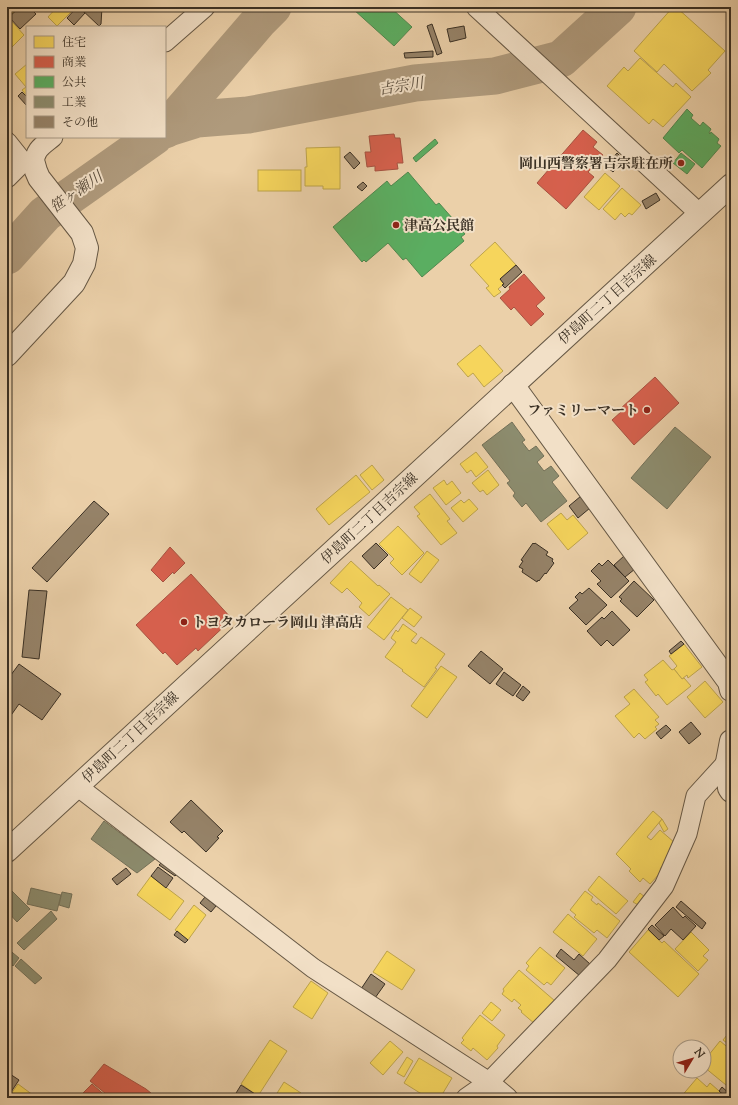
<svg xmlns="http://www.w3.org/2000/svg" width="738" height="1105" font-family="'Sorts Mill Goudy','Noto Serif JP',serif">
<rect width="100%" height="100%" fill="#ebd0a9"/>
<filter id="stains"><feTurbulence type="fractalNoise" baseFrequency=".005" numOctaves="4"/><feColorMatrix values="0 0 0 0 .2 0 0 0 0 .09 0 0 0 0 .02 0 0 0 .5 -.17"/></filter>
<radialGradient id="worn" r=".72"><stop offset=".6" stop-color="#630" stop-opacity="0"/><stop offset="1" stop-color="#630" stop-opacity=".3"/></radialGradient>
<g fill="#f6d55c" stroke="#bea44b">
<path d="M7,7H20L9,17L7,15Z"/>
<path d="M57,7H76L57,26L48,17Z"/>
<path d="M673,7H676L725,51L708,70L711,73L692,91L664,64L657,72L634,51Z"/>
<path d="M7,16L24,35L7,52Z"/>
<path d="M640,58L673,87L676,83L691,97L663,127L653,119L649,124L607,86L624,67L628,71Z"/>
<path d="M27,64V96L22,90L26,87L15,74Z"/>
<path d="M340,147V189H323V186H305V167H307L306,148Z"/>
<rect x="258" y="170" width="43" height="21"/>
<path d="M605,173L620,186L599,210L584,197Z"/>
<path d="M622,188L641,205L632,215L629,213L625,217L621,213L615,220L603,209Z"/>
<path d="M495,242L516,265L500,279L504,284L498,289L501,292L494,297L486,288L489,286L470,265Z"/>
<path d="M480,345L503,371L484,387L473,373L468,377L457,364Z"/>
<path d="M476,452L488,467L476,477L471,470L467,473L460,464Z"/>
<path d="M372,465L384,480L372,490L360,475Z"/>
<path d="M488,470L499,485L487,495L483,490L480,492L472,483Z"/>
<path d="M356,475L370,492L329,525L316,509Z"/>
<path d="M444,480L447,485L452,481L461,493L446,505L433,488Z"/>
<path d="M430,494L450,519L447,521L457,533L441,545L417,516L420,514L414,507Z"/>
<path d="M469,499L478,509L463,522L451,508L461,500L464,503Z"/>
<path d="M561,513L567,520L573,515L588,533L568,550L547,524Z"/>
<path d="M398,526L424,553L402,575L390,563L394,559L379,544Z"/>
<path d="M427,551L439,560L421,583L409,574Z"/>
<path d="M351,561L378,586L379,585L390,594L369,616L359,607L362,603L347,588L342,593L330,583Z"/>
<path d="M391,597L408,610L384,640L367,627Z"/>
<path d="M410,608L422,617L414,627L402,618Z"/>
<path d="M403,624L417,634L411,641L416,644L421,637L445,654L435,668L437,669L424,687L402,671L403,670L385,657L396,642L391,638L396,630L398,632Z"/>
<path d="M684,644L702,667L688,678L687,675L682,679L674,669L677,666L669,656Z"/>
<path d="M663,660L672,670L674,669L682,679L684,678L691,686L667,705L658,694L656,696L645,682L648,680L644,675Z"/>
<path d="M441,666L457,677L427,718L411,706Z"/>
<path d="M705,681L723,702L705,718L687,697Z"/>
<path d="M634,689L659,717L655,720L659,724L655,727L657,729L645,739L639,733L634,738L615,716L630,704L624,697Z"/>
<path d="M653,811L662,819L647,837L651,840L660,830L675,843L670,850L672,852L663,863L664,864L660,869L662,871L650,884L643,878L640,882L629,871L631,869L616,854Z"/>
<path d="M662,819L668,829L664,832L659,823Z"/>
<path d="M151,876L184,901L170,920L137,895Z"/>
<path d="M599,876L628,901L616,914L588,890Z"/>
<path d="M585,891L593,897L591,900L597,905L598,903L620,921L607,938L597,930L594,933L574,917L576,915L570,910Z"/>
<path d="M640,893L646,898L640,906L633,902Z"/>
<path d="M194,905L206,915L188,940L175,930Z"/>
<path d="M568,914L597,939L583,956L553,932Z"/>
<path d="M648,930L662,943L664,941L699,974L678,997L629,952Z"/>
<path d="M691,932L709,950L703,956L708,960L698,971L675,949Z"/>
<path d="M540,947L565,968L551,985L547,982L544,985L526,970L529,966L526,963Z"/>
<path d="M387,951L415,970L402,990L373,972Z"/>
<path d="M519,970L555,1001L535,1024L521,1012L522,1011L518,1008L521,1005L514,999L512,1002L502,994L504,991L503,989Z"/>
<path d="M311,981L328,993L312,1019L293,1007Z"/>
<path d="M491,1002L501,1010L492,1021L482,1013Z"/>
<path d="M480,1015L505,1035L497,1046L498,1048L487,1060L473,1048L471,1051L461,1043L464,1040L462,1038Z"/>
<path d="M731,1030V1046L723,1040Z"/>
<path d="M270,1040L287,1051L258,1096L241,1084Z"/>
<path d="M390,1041L403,1052L383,1075L370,1063Z"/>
<path d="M720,1041L731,1050V1087L727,1083L726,1085L704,1067V1061Z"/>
<path d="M407,1057L413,1061L404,1077L397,1073Z"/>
<path d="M419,1058L452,1078L440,1098H428L404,1083Z"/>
<path d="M697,1078L707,1087L710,1083L727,1098H680Z"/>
<path d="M284,1082L301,1093L298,1098H274Z"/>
<path d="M18,1084L37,1098H8Z"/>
</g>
<g fill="#d6604d" stroke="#a75241">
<path d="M583,130L597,142L593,147L603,155L588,172L594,177L566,209L537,183Z"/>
<path d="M394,134L395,138H400L403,163H397L398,169L375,171V166L367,167L365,152H371L369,136Z"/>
<path d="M524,274L545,298L536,306L544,314L531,326L514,307L511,310L500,298L510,289L509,287Z"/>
<path d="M655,377L679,403L634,445L612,420L622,411L620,409Z"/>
<path d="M170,547L185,563L174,574L173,572L163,582L151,570Z"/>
<path d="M191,574L232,619L198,651L196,648L177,665L165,652L163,654L136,625Z"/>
<path d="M104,1064L146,1089L157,1098H111L90,1081Z"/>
<path d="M92,1084L108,1098H72L77,1093L80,1096Z"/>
</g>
<g fill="#5aae61" stroke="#50884f">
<path d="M355,7H390L412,27L394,46L353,9Z"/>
<path d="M687,109L693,115L691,118L700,126L703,122L711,129L709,133L710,134L711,132L719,139L717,143L721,146L702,168L682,150L679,153L663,138Z"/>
<path d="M435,139L438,143L416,162L413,158Z"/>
<path d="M681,153L695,164L687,174L673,163Z"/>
<path d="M408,172L436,205L439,203L453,219L449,221L451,224L454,221L465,234L461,237L464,241L422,277L406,258L403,260L388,243L366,262L364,260L362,262L333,227L387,181L391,186Z"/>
</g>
<g fill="#8c8c6e" stroke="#737058">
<path d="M512,422L525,440L522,442L529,451L536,446L544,456L537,462L544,471L551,466L559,476L552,482L567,501L541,522L526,503L522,507L513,496L515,493L507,483L510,481L482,445Z"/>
<path d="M675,427L711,457L667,509L631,478Z"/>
<path d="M104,821L155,859L137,873L91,839Z"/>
<path d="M7,886L30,909L17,922L7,911Z"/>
<path d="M31,888L61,895L57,911L27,904Z"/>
<path d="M62,892L72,894L69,908L59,905Z"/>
<path d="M51,911L57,919L24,950L17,943Z"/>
<path d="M7,948L19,958L13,966L7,960Z"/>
<path d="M21,959L42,978L35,984L15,966Z"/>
</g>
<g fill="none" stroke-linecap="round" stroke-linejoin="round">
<g stroke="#af9a7c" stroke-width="37">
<path d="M165,129L197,119L248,115L415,83L495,76L561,59L618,7"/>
<path d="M165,130L259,21L273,7"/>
<path d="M7,256L45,214L154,137"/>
</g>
</g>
<g fill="#968369" stroke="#3a3024">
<path d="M20,7H29L36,14L20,29L9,17Z"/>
<path d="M77,7H78L85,13L74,25L67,18Z"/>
<path d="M79,7H102L101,24L99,26Z"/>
<path d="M432,24L442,53L437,55L427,26Z"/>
<path d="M464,26L466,38L450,42L447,29Z"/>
<path d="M433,51V57L405,58L404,53Z"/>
<path d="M22,92L27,97V106L18,96Z"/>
<path d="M350,152L360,163L354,169L344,157Z"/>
<path d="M617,153L624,160L613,172L606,166Z"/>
<path d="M363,182L367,186L362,191L357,187Z"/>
<path d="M656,193L660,200L646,209L642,201Z"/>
<path d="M516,265L522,272L505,288L502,285L504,284L500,279Z"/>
<path d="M581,496L590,508L578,518L569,506Z"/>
<path d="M94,501L109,514L47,582L32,568Z"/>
<path d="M376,543L388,555L374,569L362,556Z"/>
<path d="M533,543L534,544L535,543L548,552L546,555L553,559L552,561L554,563L546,574L545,573L539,581L538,580L537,582L522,572L523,569L519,567L523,561L521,560Z"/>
<path d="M624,556L635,569L625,577L614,565Z"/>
<path d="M608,560L629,581L611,598L597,584L601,581L591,571L599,563L602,566Z"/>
<path d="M634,581L654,600L637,617L620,601L622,599L619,597Z"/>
<path d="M589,588L607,605L586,625L569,608L578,600L575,597L580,592L582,594Z"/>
<path d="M29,590L47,591L39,659L22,657Z"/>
<path d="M612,611L630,630L613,646L607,640L601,646L587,631L602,617L604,619Z"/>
<path d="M681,641L684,644L671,654L669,651Z"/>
<path d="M481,651L503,669L490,684L468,666Z"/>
<path d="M19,664L61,694L42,720L19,704L7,721V684L10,681L8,679Z"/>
<path d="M504,672L521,685L513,696L496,684Z"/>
<path d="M523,686L530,692L523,701L516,696Z"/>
<path d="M691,722L701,734L689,744L679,732Z"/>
<path d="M666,725L671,730L661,739L656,733Z"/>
<path d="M191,800L223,831L217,837L219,838L206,852L184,831L182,833L170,822Z"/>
<path d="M161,863L177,874L175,876L159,865Z"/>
<path d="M158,867L173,878L166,888L151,876Z"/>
<path d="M126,868L131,874L117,885L112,879Z"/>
<path d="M205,897L216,906L211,912L200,903Z"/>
<path d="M681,901L706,923L702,929L676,907Z"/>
<path d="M673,907L683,918L685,916L696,926L683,940L671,929L665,936L655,925Z"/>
<path d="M652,925L664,936L659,940L648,929Z"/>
<path d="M177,931L188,940L185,943L174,935Z"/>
<path d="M561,949L574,960L579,954L590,964L580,976L556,956Z"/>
<path d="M371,974L385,984L375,998L361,989Z"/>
<path d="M7,1072L19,1080L7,1098Z"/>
<path d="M241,1085L255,1094L253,1098H233Z"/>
<path d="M722,1087L731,1095V1098H727L719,1091Z"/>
</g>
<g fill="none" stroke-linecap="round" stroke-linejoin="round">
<defs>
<g id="minor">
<path d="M476,7L700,214"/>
<path d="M165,42L205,7"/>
<path d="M7,142L23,162"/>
<path d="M7,178L23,162L34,164C35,149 42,146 53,137"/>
<path d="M77,786L313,968L489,1082L508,1098"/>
<path d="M466,1098L489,1082L607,960L664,886L687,834L696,796L727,762"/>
</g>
<g id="tertiary">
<path d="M7,355L74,283L84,264L87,248L82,233L39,178L36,171L34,164"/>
<path d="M513,385L729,682L731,690"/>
<path d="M731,741L727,762L729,788L731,791"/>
<path d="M7,851L731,185"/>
</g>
</defs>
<use href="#minor" stroke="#665845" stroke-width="21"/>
<use href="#tertiary" stroke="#665845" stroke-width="24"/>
<use href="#minor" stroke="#f2e0c7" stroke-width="19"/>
<use href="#tertiary" stroke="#f2e0c7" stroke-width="22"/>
</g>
<g fill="#8f2418" stroke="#f2e0c7" stroke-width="1.5">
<circle cx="681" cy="163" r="4"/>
<circle cx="396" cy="225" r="4"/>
<circle cx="647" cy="410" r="4"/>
<circle cx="184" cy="622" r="4"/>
</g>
<g text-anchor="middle" stroke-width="4" stroke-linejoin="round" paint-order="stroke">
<g font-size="14" font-weight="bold" fill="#3a3024" stroke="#f2e0c7" text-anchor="end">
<text x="673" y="168">岡山西警察署吉宗駐在所</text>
<text x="404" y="230" text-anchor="start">津高公民館</text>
<text x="639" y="415">ファミリーマート</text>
<text x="192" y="627" text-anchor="start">トヨタカローラ岡山 津高店</text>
</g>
<g font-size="14" fill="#3a3024" stroke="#f2e0c7">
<text transform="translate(607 299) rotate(-42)" y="5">伊島町二丁目吉宗線</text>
<text transform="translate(369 518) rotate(-43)" y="5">伊島町二丁目吉宗線</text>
<text transform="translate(130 737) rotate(-43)" y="5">伊島町二丁目吉宗線</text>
</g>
<g font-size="15" font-style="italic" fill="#574a3a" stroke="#f2e0c7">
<text transform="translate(401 86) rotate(-9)" y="5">吉宗川</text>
<text transform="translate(76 192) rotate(-35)" y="5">笹ヶ瀬川</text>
</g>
</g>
<rect width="738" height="1105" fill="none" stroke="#ebd0a9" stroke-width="24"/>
<rect x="8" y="8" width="722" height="1089" fill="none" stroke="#3a3024" stroke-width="2"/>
<rect x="12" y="12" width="714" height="1081" fill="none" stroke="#3a3024"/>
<rect x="26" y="26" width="140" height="112" fill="#f2e0c7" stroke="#a89a86"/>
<rect x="34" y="36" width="20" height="12" fill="#f6d55c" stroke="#a89a86"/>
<text x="62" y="46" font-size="12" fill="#3a3024">住宅</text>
<rect x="34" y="56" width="20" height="12" fill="#d6604d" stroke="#a89a86"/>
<text x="62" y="66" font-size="12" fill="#3a3024">商業</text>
<rect x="34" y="76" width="20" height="12" fill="#5aae61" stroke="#a89a86"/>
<text x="62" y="86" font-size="12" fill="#3a3024">公共</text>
<rect x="34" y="96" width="20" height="12" fill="#8c8c6e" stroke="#a89a86"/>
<text x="62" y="106" font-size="12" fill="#3a3024">工業</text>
<rect x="34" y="116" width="20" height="12" fill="#968369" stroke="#a89a86"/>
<text x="62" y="126" font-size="12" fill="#3a3024">その他</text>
<g transform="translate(692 1059) rotate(52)"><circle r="19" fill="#f2e0c7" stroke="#a89a86"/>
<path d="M0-3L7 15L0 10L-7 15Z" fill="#8f2418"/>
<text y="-6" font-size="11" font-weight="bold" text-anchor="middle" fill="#3a3024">N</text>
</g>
<rect width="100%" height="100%" filter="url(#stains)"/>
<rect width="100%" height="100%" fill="url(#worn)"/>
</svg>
